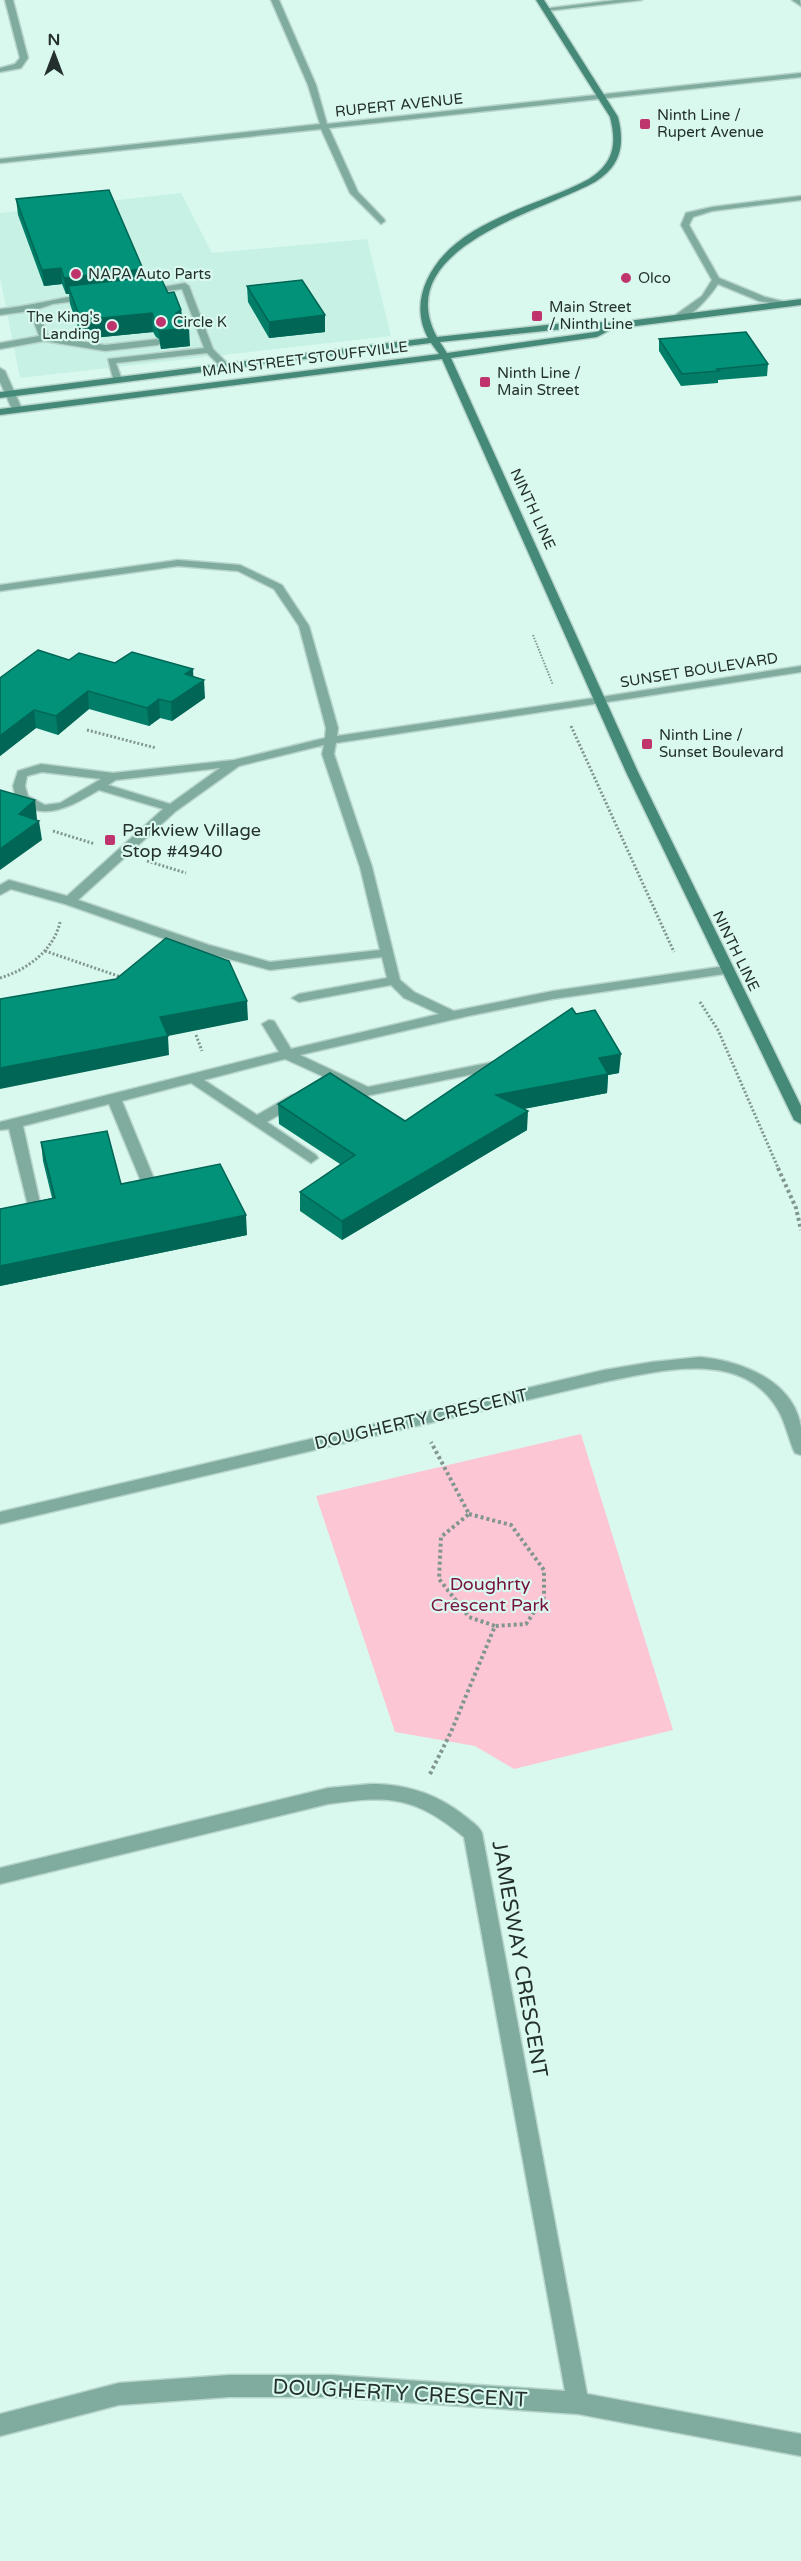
<svg xmlns="http://www.w3.org/2000/svg" width="801" height="2561" font-family="'Varela Round',sans-serif">
<rect width="100%" height="100%" fill="#d9f9ef"/>
<path fill="#c7f1e4" d="M181,193L212,253L367,239L391,336L20,378L0,277V213Z"/>
<path fill="#fdc6d5" d="M581,1434L673,1730L514,1769L475,1746L395,1732L316,1496Z"/>
<g fill="none" stroke-linecap="round" stroke-linejoin="round">
<defs>
<g id="lane">
<path d="M185,283L189,286L213,349L229,365V369H223L207,353L116,363L122,380L114,382L108,359L204,348L182,289L145,294L141,291Z"/>
<path d="M88,294L91,295V299L53,304L38,309L48,336L105,345L158,339L163,342L158,345L105,351L44,341L0,349V343L39,336L30,311L0,315V309C30,306 58,298 88,294Z"/>
<path d="M178,560L240,565L282,585L309,626L338,728L337,736L601,697L607,700L601,703L336,743L334,754L372,867L400,980L414,992L454,1011L553,991L726,966L733,970L731,973L553,999L468,1016L300,1055L368,1087L493,1062L500,1066L493,1070L366,1096L285,1059L204,1080L257,1115L292,1095H302L304,1098L302,1101L267,1122L316,1155L318,1158L311,1163L191,1083L122,1101L157,1186L150,1191L143,1186L109,1104L23,1126L40,1203L33,1208L28,1206L9,1129L0,1130V1122L279,1052L262,1024L269,1020L274,1021L291,1049L439,1014L404,998L391,985L299,1002L292,998L299,994L387,978L382,957L270,970L199,951L65,904L11,889L0,895V885L9,880L67,896L163,809L99,790C73,805 42,825 16,798L13,786L18,771L41,764L113,773L234,760L325,738L326,728L299,626L274,589L238,571L178,566L0,591V585ZM324,745L322,754L360,867L380,950L270,962L209,945L78,900L176,811L239,766ZM220,768L170,804L108,785L116,780ZM42,772L101,779L60,803L45,805L28,796L25,786L27,776Z"/>
</g>
<g id="street">
<path d="M5,0H13L28,58L21,68L0,72V68L15,64L20,58Z"/>
<path d="M271,0H279L316,85L327,124L801,73V77L329,128L358,192L384,219L385,221L381,224L350,193L321,129L0,163V159L320,124L308,85Z"/>
<path d="M616,0H642L546,11L542,9Z"/>
<path d="M792,0H800L801,6Z"/>
<path d="M801,196V200L712,211L693,217L689,225L719,278L765,297L786,302V306L759,301L718,284C710,296 690,321 674,320V316L702,296L712,280L681,225L686,213L712,207Z"/>
<path d="M0,368L5,371L22,409L20,411L12,409L0,382Z"/>
<path d="M801,666V672L601,703L595,700L601,697Z"/>
<path d="M700,1357C741,1361 793,1380 801,1427C801,1435 801,1446 801,1455L795,1453L793,1449C788,1436 785,1422 778,1410C742,1348 661,1371 604,1382L0,1524V1512L604,1370L652,1362Z"/>
<path d="M371,1784C407,1784 438,1794 466,1817C472,1822 479,1826 482,1833L587,2394L801,2434V2456L578,2414L332,2397H229L119,2405L0,2436V2414L119,2383L229,2375H332L565,2391L464,1837C414,1796 390,1795 328,1804L0,1884V1868L328,1788Z"/>
</g>
<path id="secondary" d="M536,0H544L618,117C625,145 621,166 595,182C543,211 389,248 437,337L583,321L612,323L801,299V305L612,329L597,337L451,358L638,772L801,1106V1124L794,1120L626,772L442,359L0,415V409L439,354L431,343L0,398V392L428,338C418,320 418,299 427,280C455,220 535,208 589,179C614,163 617,144 610,117ZM583,327L601,328L595,332L447,353L440,342Z"/>
</defs>
<use href="#lane" stroke="#b8d5cc" stroke-width="3"/>
<use href="#street" stroke="#b8d5cc" stroke-width="3"/>
<use href="#secondary" stroke="#b8d5cc" stroke-width="3"/>
<path stroke="#80968f" stroke-width="2" stroke-dasharray="1.5 1.5" stroke-linecap="butt" d="M533,635L553,685"/>
<g stroke="#80968f" stroke-width="3" stroke-dasharray="2 2" stroke-linecap="butt">
<path d="M571,726L674,952"/>
<path d="M87,730L156,748"/>
<path d="M53,831L95,844"/>
<path d="M147,861L186,873"/>
<path d="M45,951L124,978"/>
<path d="M0,978C27,970 54,950 60,922"/>
<path d="M700,1002L718,1030L779,1170"/>
<path d="M196,1035L202,1051"/>
</g>
<g stroke="#80968f" stroke-width="4" stroke-dasharray="3 3" stroke-linecap="butt">
<path d="M778,1168L796,1208L801,1230"/>
<path d="M469,1514L511,1525L544,1570V1597L526,1624L495,1626"/>
<path d="M430,1774L451,1732L495,1626L469,1617L439,1579L441,1537L469,1514L431,1442"/>
</g>
<use href="#lane" fill="#80ac9f" fill-rule="evenodd"/>
<use href="#street" fill="#80ac9f" fill-rule="evenodd"/>
<use href="#secondary" fill="#458978" fill-rule="evenodd"/>
</g>
<g fill="#027e68">
<path d="M16,199L143,269V278L168,293L181,310L182,316L190,346L161,349L159,339L156,337L153,332L82,339L70,304L69,294H66L62,284L44,286L18,215Z"/>
<path d="M247,286L325,332L269,338L248,302Z"/>
<path d="M659,339L768,364L767,376L718,380V383L681,386L659,351Z"/>
<path d="M69,660L193,669V677L205,698L172,721L160,718L149,726L89,709L58,735L36,728L0,756V678Z"/>
<path d="M576,1014L619,1073L608,1075L607,1093L524,1109L527,1130L342,1240L300,1211V1192L340,1164L279,1124L278,1104L405,1121Z"/>
<path d="M41,1142L121,1184L247,1235L0,1286V1209L52,1198L43,1161Z"/>
</g>
<g fill="#016655">
<path d="M61,268L62,284L44,286L42,270Z"/>
<path d="M143,269L144,285L68,286L69,294H66L64,278Z"/>
<path d="M181,310L183,328H189L190,346L161,349L159,331L176,313Z"/>
<path d="M152,313L153,332L82,339L81,320Z"/>
<path d="M325,315V332L269,338V322Z"/>
<path d="M193,669L194,687L204,680L205,698L172,721L171,702L185,674Z"/>
<path d="M88,691L89,709L58,735L56,716Z"/>
<path d="M159,699L160,718L149,726L147,708Z"/>
<path d="M34,710L36,728L0,756V736Z"/>
<path d="M35,800L37,819L21,832L19,814Z"/>
<path d="M39,821L42,840L0,870V849Z"/>
<path d="M247,1001L248,1020L168,1036L169,1055L0,1089V1068L160,1017Z"/>
<path d="M621,1054L619,1073L608,1075L607,1093L496,1114V1095L599,1058Z"/>
<path d="M528,1111L527,1130L342,1240V1221Z"/>
<path d="M246,1215L247,1235L0,1286V1266Z"/>
</g>
<g fill="#029279" stroke="#016655" stroke-width="1.5">
<path d="M109,190L143,269L64,278L61,268L42,270L16,199Z"/>
<path d="M160,276L168,293L174,292L181,310L176,313L185,318L189,328L159,331L158,328L164,323L154,319L152,313L81,320L68,286Z"/>
<path d="M302,280L325,315L269,322L247,286Z"/>
<path d="M746,332L768,364L717,369L719,371L682,374L659,339Z"/>
<path d="M38,650L69,660L79,653L115,663L132,652L193,669L185,674L204,680L171,702L159,699L147,708L88,691L56,716L34,710L0,736V678Z"/>
<path d="M0,790L35,800L19,814L39,821L0,849Z"/>
<path d="M166,938L229,961L247,1001L160,1017L168,1036L0,1068V999L116,979Z"/>
<path d="M572,1008L576,1014L595,1010L621,1054L599,1058L608,1074L496,1095L528,1111L342,1221L300,1192L355,1155L278,1104L330,1073L405,1121Z"/>
<path d="M107,1131L121,1184L220,1164L246,1215L0,1266V1209L55,1198L41,1142Z"/>
</g>
<g fill="#bf346c" stroke="#d9f9ef" stroke-width="2">
<rect x="639" y="118" width="12" height="12" rx="3"/>
<circle cx="76" cy="274" r="6"/>
<circle cx="626" cy="278" r="6"/>
<rect x="531" y="310" width="12" height="12" rx="3"/>
<circle cx="161" cy="322" r="6"/>
<circle cx="112" cy="326" r="6"/>
<rect x="479" y="376" width="12" height="12" rx="3"/>
<rect x="641" y="738" width="12" height="12" rx="3"/>
<rect x="104" y="834" width="12" height="12" rx="3"/>
</g>
<g text-anchor="middle" stroke-width="4.5" stroke-linejoin="round" paint-order="stroke">
<g font-size="15" fill="#24302d" stroke="#d9f9ef">
<text transform="translate(399 105) rotate(-6)" y="5">RUPERT AVENUE</text>
<text transform="translate(305 359) rotate(-7)" y="5">MAIN STREET STOUFFVILLE</text>
<text transform="translate(533 509) rotate(65)" y="5">NINTH LINE</text>
<text transform="translate(699 670) rotate(-9)" y="5">SUNSET BOULEVARD</text>
<text transform="translate(736 951) rotate(64)" y="5">NINTH LINE</text>
</g>
<g font-size="15" fill="#24302d" stroke="#d9f9ef" text-anchor="start">
<text x="657" y="120">Ninth Line /<tspan x="657" dy="17">Rupert Avenue</tspan></text>
<text x="88" y="279">NAPA Auto Parts</text>
<text x="638" y="283">Olco</text>
<text x="549" y="312">Main Street<tspan x="549" dy="17">/ Ninth Line</tspan></text>
<text x="100" y="322" text-anchor="end">The King's<tspan x="100" dy="17">Landing</tspan></text>
<text x="173" y="327">Circle K</text>
<text x="497" y="378">Ninth Line /<tspan x="497" dy="17">Main Street</tspan></text>
<text x="659" y="740">Ninth Line /<tspan x="659" dy="17">Sunset Boulevard</tspan></text>
</g>
<g font-size="18" fill="#24302d" stroke="#d9f9ef" text-anchor="start">
<text x="122" y="836">Parkview Village<tspan x="122" dy="21">Stop #4940</tspan></text>
</g>
<g font-size="18" fill="#24302d" stroke="#d9f9ef">
<text transform="translate(421 1419) rotate(-13)" y="6">DOUGHERTY CRESCENT</text>
</g>
<g font-size="18" fill="#79113f" stroke="#d9f9ef">
<text x="490" y="1590">Doughrty<tspan x="490" dy="21">Crescent Park</tspan></text>
</g>
<g font-size="21" fill="#24302d" stroke="#d9f9ef">
<text transform="translate(520 1959) rotate(80)" y="7">JAMESWAY CRESCENT</text>
<text transform="translate(400 2393) rotate(3)" y="7">DOUGHERTY CRESCENT</text>
</g>
</g>
<g transform="translate(54 54)" stroke="#d9f9ef" stroke-width="4.5" paint-order="stroke">
<path d="M0-4.5L10 22L0 15L-10 22Z" fill="#24302d"/>
<text y="-9" font-size="16" font-weight="bold" text-anchor="middle" fill="#24302d">N</text>
</g>
</svg>
